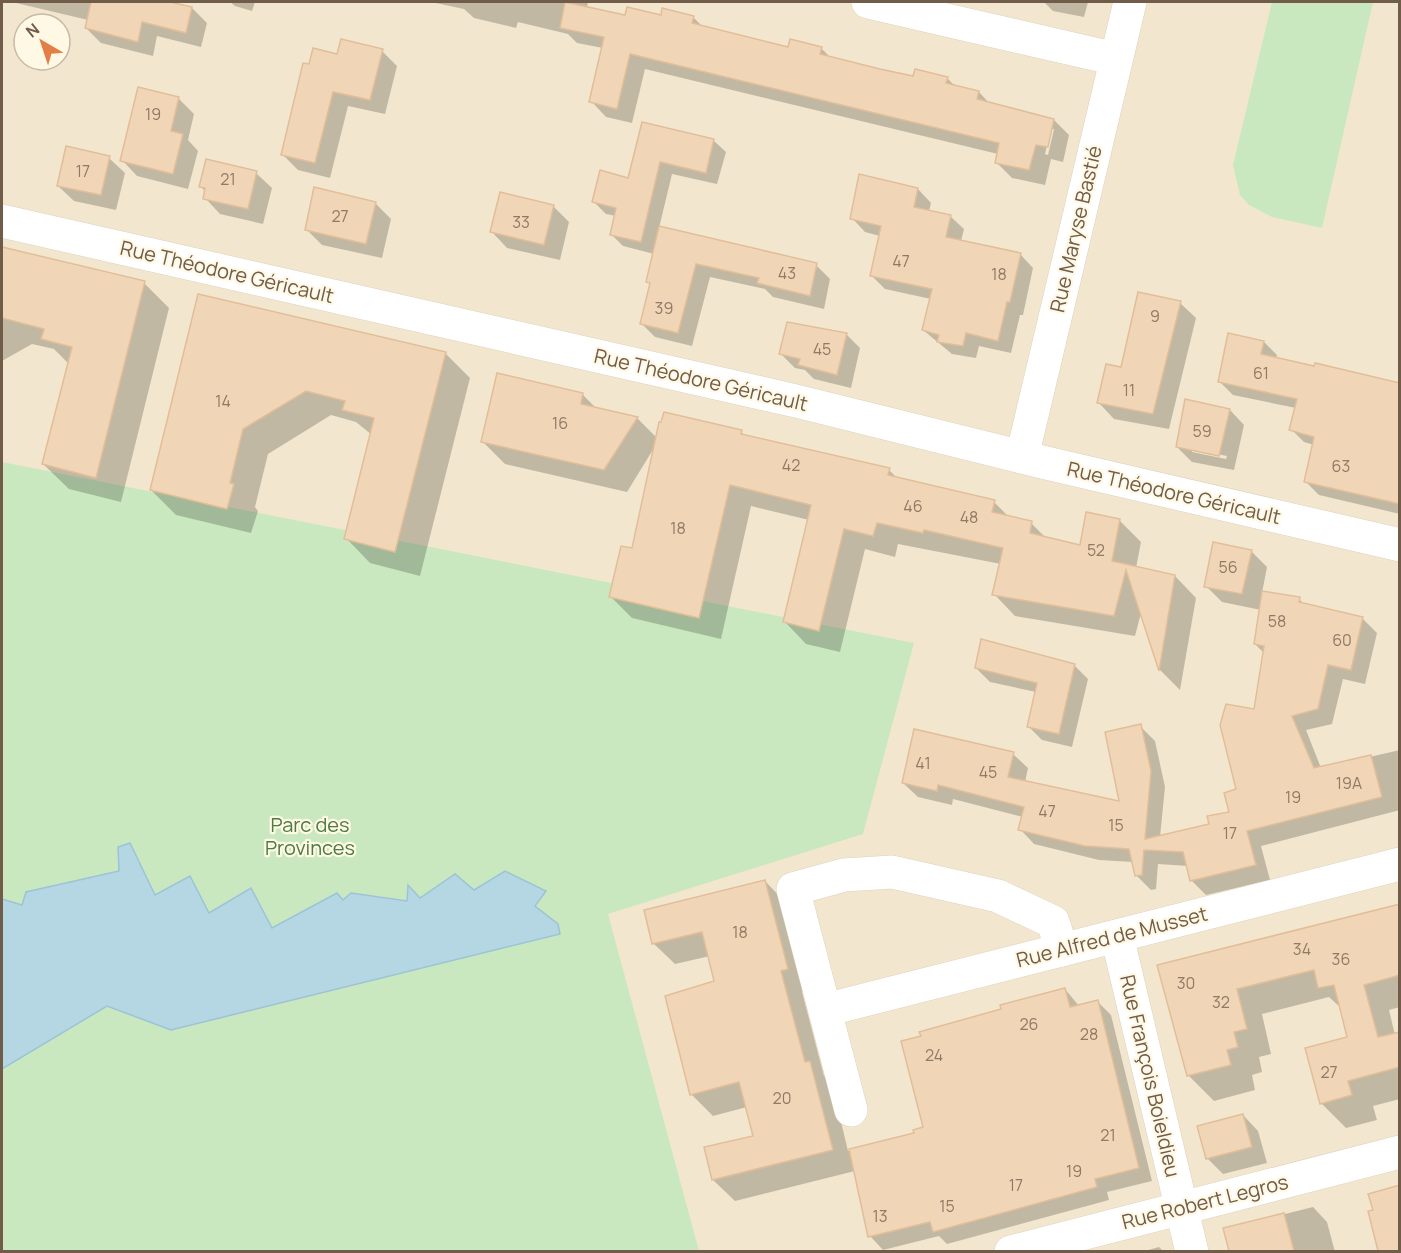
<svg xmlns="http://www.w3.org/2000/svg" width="1401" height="1253" font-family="Manrope,sans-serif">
<rect width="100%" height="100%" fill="#fbf4df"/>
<path fill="#f2e7ce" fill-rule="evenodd" d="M2,2H1399V1251H2ZM24,24H60V60H24Z"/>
<g fill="#cae8bf">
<path d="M1272,2H1373L1322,228L1272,217L1249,205L1240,195L1233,165Z"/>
<path d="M2,462L914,643L863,834L608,914L699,1251H2Z"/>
</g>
<path fill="#b5d6e3" stroke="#9bc4d5" stroke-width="1.5" d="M130,843L155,895L190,876L209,913L251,888L272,928L337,893L343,900L351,893L407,901L408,885L420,898L455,874L474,890L505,871L546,891L535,906L558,924L560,934L171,1030L107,1006L2,1069V899L22,905L26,892L119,871L118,847Z"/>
<g fill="#0003" fill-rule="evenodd">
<path d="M12,2H164L192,8L207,23L201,47L157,36L153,56L101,43L86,28L88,20Z"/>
<path d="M230,2H255L252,11L235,6Z"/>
<path d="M431,2H588L587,7L626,17H693L703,27L789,48H821L831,58L914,78H947L956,87L979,92L990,104L1054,120L1069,135L1063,162L1051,159L1045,185L1012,178L996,162L998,154L645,69L632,123L606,117L591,101L603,48L577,43L568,34L518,22L516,28L474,18L464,9ZM1051,129H1054L1048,155L1045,154Z"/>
<path d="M1044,2H1088L1084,17L1053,11Z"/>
<path d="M382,51L397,66L385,114L348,106L330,178L298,170L282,154L338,56Z"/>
<path d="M178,98L194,114L188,140L198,151L188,189L137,176L122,160Z"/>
<path d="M643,124L713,140L726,152L717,184L672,174L659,228L816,265L830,279L824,309L773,297L765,289L710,277L692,346L655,337L641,323L651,285L648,281L654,254L623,246L611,234L616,216L606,214L594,202L629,179Z"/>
<path d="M109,158L125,173L116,210L74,201L58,186Z"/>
<path d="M256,173L272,188L263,224L220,214L205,198L206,192L201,187Z"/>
<path d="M918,189L931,203L929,211L950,216L964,229L961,241L1020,254L1033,268L1023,315H1020L1011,353L979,346L976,358L952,354L923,330L931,299L885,289L872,276L880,236L865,232L852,218Z"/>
<path d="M375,203L391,219L382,258L322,245L306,229Z"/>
<path d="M553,206L569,222L560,260L507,248L492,232Z"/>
<path d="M2,249L144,283L169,308L121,502L69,489L43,464L68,363L54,349L32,344L2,361Z"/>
<path d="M200,296L445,353L470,378L420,576L370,563L346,538L372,435L356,422L331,415L268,454L255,507L258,511L251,533L176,515L151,490Z"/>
<path d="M1180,303L1196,318L1169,429L1114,419L1099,403L1122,369Z"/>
<path d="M846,334L860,348L851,388L814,379L805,370L795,368L781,354Z"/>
<path d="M1264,342L1277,355L1276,359L1400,425V514L1319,495L1306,482L1314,445L1304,442L1291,429L1296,408L1233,395L1219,381Z"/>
<path d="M583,395L597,409L637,418L657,438L741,432L747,437L889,470L898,479L994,502L1010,518L1031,523L1047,539L1081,546L1119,520L1141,542L1136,568L1175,576L1196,598L1180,690L1160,670L1141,613L1135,636L1015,616L994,594L1001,564L898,544L895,557L865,549L840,652L806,644L785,622L809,520L751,506L721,639L632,618L611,597L633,550L654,448L627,492L505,464L483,442Z"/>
<path d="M1230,410L1244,425L1234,470L1192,462L1177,447ZM1192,449L1227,456L1226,459L1192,452Z"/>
<path d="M1251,551L1267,567L1262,593L1299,599L1305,605L1362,618L1377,633L1365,684L1343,679L1332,724L1306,730L1321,768L1400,750V810L1261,846L1270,880L1206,895L1191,880L1188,866L1158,864L1156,889L1151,890L1136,875L1133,862L1099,860L1034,844L1020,829L1023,817L953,799L952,805L918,797L903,783L1013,754L1028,768L1025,782L1121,803L1140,726L1155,741L1165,787L1160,837L1211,825L1231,813L1255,710L1264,653L1255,644L1261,610L1222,602L1206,586Z"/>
<path d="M1074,665L1088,679L1072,747L1042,740L1028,726L1036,692L990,682L976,668Z"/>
<path d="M765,881L786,903L809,991L802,992L824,1076L832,1084L848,1151L916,1134L925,1128L1003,1011L1065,989L1079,1006L1097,1001L1111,1015L1152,1181L1107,1192L1109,1200L947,1244L939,1236L883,1250L870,1236L855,1171L735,1201L713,1180L755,1137L747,1107L713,1116L691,1094L716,982L710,956L675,964L653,943Z"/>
<path d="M1400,905V1007L1389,1010L1395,1035L1400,1034V1099L1373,1106L1377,1120L1346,1128L1321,1103L1349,1038L1342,1009L1329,997L1262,1014L1271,1054L1259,1057L1262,1072L1252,1075L1255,1090L1214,1101L1189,1076L1159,966Z"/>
<path d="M1243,1115L1258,1131L1267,1163L1223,1174L1207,1158Z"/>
<path d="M1313,1207L1327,1222L1335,1252H1231L1225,1229Z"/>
<path d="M1159,1247L1164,1252H1141Z"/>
</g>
<g fill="#f0d6b7" stroke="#e2be98" stroke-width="1.5">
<path d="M91,2H170L192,7L186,33L142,22L138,42L85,28Z"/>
<path d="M565,2L625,15L627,7L661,15L662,8L694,16L692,23L788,47L790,39L822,47L820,54L880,69L913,76L915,69L948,77L946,83L979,91L977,99L1054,119L1048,147L1036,145L1029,170L995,163L999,143L630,54L617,109L589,102L604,37L560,28Z"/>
<path d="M341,39L383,49L370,100L333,92L315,163L281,155L303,63L309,64L313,48L337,54Z"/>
<path d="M138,87L179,97L171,131L183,134L173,174L120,161Z"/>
<path d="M642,122L714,139L706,173L660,162L641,242L610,235L616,208L592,202L600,170L628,178Z"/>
<path d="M66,146L110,156L101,195L57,186Z"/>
<path d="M206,159L257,171L248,209L203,199L205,188L199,187Z"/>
<path d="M859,174L918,188L914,207L951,215L946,237L1021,253L1010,302H1007L998,341L966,333L963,346L937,342L939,335L922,330L932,289L870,276L881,226L850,219Z"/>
<path d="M314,187L376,202L366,244L305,230Z"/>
<path d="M500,192L554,205L544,245L490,232Z"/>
<path d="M659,226L817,263L810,296L757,283L759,278L696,264L678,333L640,324L650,283L646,282Z"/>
<path d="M2,247L145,281L96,478L42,464L72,347L41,339L44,329L2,318Z"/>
<path d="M1138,292L1181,301L1153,414L1097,403L1106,364L1121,367Z"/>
<path d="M198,294L446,352L395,552L344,539L374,418L342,410L345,401L306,391L243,429L230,483L234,484L227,509L150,490Z"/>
<path d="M787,322L847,333L837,375L798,365L800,359L779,354Z"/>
<path d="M1228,333L1264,341L1261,354L1314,366L1315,363L1400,383V504L1304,482L1314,437L1289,430L1297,399L1218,382Z"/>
<path d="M497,373L583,393L581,404L638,417L604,470L481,442Z"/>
<path d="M1185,399L1230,409L1219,456L1176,447Z"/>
<path d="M664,412L742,430L741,434L890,468L888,475L995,500L992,512L1032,521L1030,533L1080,545L1086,512L1120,519L1112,561L1175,575L1159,671L1126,570L1114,616L992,595L1003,548L924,530L923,533L877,523L873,536L844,529L819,631L783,622L811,505L730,485L699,618L609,597L621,546L632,548L659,422H661Z"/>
<path d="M1213,542L1252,550L1242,594L1204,587Z"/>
<path d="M1262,591L1300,597L1299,602L1363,617L1351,670L1328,665L1318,709L1292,716L1314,768L1371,755L1382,797L1247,831L1256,865L1190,881L1183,852L1144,850L1142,875L1135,876L1129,849L1085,846L1018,830L1024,807L938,785L937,791L902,783L914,729L1014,752L1008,777L1119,801L1105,732L1141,724L1151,771L1145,839L1209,824L1207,816L1229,812L1224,793L1236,789L1220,725L1226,704L1254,709L1264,646L1254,644Z"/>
<path d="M981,639L1075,664L1059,734L1027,727L1037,683L975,668Z"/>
<path d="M765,880L788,969L781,971L805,1062L810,1061L833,1150L712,1180L704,1147L753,1136L739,1082L690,1095L665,996L714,981L702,932L652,944L644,910Z"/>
<path d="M1400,904V975L1364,985L1378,1037L1400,1032V1067L1348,1081L1352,1095L1320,1104L1305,1048L1347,1037L1334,985L1318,988L1314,970L1237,989L1247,1029L1234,1032L1238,1047L1227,1050L1231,1065L1187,1076L1157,965Z"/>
<path d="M1065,988L1070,1007L1098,1000L1139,1168L1095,1179L1097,1187L933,1232L930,1222L868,1237L849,1149L914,1133L913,1130L923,1127L901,1041L921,1036L919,1032L1001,1009L1000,1005Z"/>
<path d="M1243,1114L1252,1147L1206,1159L1197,1126Z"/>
<path d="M1400,1185V1251H1378L1368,1211L1373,1210L1368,1194Z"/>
<path d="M1284,1213L1294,1251H1229L1223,1228Z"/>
</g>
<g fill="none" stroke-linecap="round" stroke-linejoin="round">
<defs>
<g id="minor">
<path d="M868,2L1116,59"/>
<path d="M2,221L796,401L1042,462L1400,545"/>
<path d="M1022,457L1130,2"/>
<path d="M1117,936L1192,1252"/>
<path d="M825,1010L1400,864"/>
<path d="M851,1110L793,889L844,875L892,872L998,896L1053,922L1062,950"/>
<path d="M1011,1252L1400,1152"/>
</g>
</defs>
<use href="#minor" stroke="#dfd1bc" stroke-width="34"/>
<use href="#minor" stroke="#fff" stroke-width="33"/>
</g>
<g text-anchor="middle" stroke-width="4.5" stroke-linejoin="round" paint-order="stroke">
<g font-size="16" fill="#907a64">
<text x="153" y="120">19</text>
<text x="83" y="177">17</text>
<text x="228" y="185">21</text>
<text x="340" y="222">27</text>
<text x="521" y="228">33</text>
<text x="901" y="267">47</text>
<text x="787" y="279">43</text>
<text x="999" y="280">18</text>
<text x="664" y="314">39</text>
<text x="1155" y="322">9</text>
<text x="822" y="355">45</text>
<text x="1261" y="379">61</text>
<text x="1129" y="396">11</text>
<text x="223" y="407">14</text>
<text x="560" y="429">16</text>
<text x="1202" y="437">59</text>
<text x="791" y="471">42</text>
<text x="1341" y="472">63</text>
<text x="913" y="512">46</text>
<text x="969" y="523">48</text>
<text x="678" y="534">18</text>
<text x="1096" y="556">52</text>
<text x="1228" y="573">56</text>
<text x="1277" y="627">58</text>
<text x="1342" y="646">60</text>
<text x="923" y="769">41</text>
<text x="988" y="778">45</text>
<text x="1349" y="789">19A</text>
<text x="1293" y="803">19</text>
<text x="1047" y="817">47</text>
<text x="1116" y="831">15</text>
<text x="1230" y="839">17</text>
<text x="740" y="938">18</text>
<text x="1302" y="955">34</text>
<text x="1341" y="965">36</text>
<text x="1186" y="989">30</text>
<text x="1221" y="1008">32</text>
<text x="1029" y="1030">26</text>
<text x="1089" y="1040">28</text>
<text x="934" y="1061">24</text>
<text x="1329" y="1078">27</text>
<text x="782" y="1104">20</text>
<text x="1108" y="1141">21</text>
<text x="1074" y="1177">19</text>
<text x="1016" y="1191">17</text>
<text x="947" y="1212">15</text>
<text x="880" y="1222">13</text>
</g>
<g font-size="20" fill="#705c48" stroke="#fff8e5">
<text transform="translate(1076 229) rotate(-77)" y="7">Rue Maryse Bastié</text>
<text transform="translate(227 272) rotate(13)" y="7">Rue Théodore Géricault</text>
<text transform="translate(701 380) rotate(13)" y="7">Rue Théodore Géricault</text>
<text transform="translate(1174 493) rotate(13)" y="7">Rue Théodore Géricault</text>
<text transform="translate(1112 937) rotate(-14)" y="7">Rue Alfred de Musset</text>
<text transform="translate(1150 1076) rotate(77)" y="7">Rue François Boieldieu</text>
<text transform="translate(1205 1202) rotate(-14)" y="7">Rue Robert Legros</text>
</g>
<g font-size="20" fill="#4c7c43" stroke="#fff8e5">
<text x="310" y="832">Parc des<tspan x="310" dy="23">Provinces</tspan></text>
</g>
</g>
<rect width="1401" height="1253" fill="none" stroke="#705c48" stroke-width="6"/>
<g transform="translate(42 42) rotate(321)"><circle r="28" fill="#fff8e5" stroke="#c6baa6" stroke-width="1.5"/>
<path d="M0-4.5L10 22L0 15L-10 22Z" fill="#e37f46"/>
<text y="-9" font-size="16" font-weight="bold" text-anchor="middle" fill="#705c48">N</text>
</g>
</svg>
